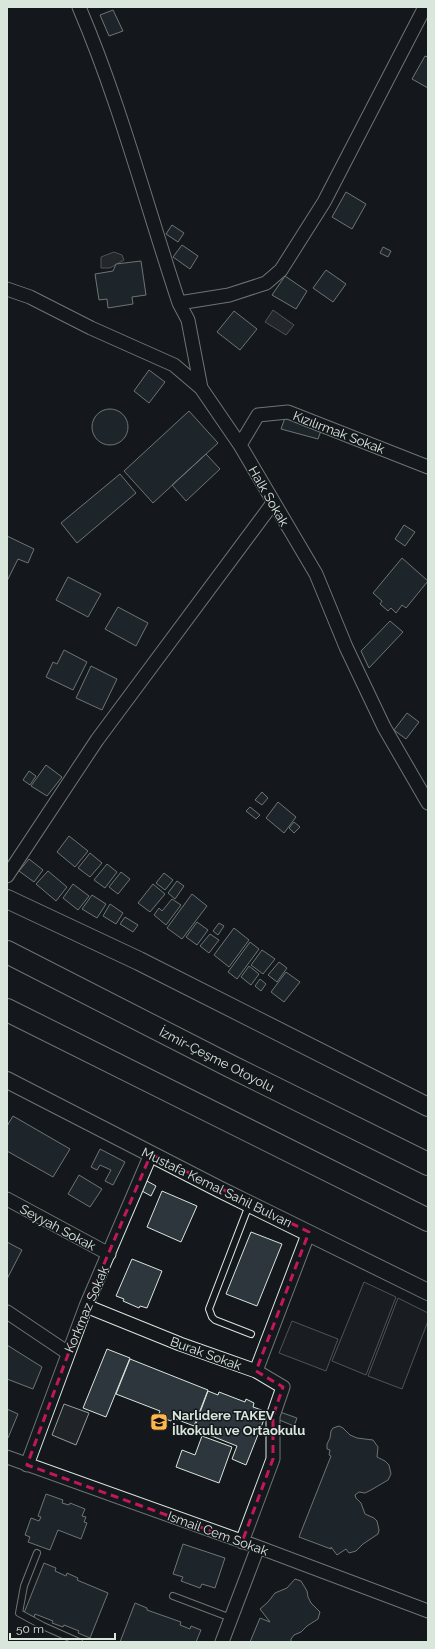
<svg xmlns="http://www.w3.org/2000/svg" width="435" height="1649" viewBox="0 0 435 1649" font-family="Raleway,sans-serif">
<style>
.green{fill:#202428;stroke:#939e99}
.water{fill:#363b3e;stroke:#939e99}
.building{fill:#2c363c;stroke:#d8e6dc}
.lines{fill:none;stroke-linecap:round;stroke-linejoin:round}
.service-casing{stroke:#d8e6dc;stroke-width:8}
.minor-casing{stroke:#d8e6dc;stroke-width:15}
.tertiary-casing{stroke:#d8e6dc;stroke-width:18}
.secondary-casing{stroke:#d8e6dc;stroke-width:20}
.motorway-casing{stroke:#d8e6dc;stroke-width:24}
.service{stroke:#14181c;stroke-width:6}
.minor{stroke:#14181c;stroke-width:13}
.tertiary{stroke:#14181c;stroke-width:16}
.secondary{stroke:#14181c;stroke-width:18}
.motorway{stroke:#14181c;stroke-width:22}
.marked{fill:none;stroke:#c2185b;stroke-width:3;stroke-dasharray:8 5;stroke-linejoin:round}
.labels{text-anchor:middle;stroke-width:3;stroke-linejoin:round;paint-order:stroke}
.street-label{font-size:13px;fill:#d8e6dc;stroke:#14181c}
.poi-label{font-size:13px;font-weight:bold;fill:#d8e6dc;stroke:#14181c;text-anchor:start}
</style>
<rect width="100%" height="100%" fill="#14181c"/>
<!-- green -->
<path class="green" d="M364 1282 396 1297 366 1375 332 1361Z
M398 1298 428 1313V1321L402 1389 368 1376Z
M292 1321 338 1339 326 1371 279 1353Z
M64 1404 89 1413 76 1445 52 1435Z"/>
<!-- water -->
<path class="water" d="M114 252 122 255 124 260 110 268H101V257Z
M273 310 294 325 286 335 265 322Z"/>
<!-- building -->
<path class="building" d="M113 10 123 31 109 36 100 15Z
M425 56 428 57V88L412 79Z
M346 192 366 204 352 229 332 217Z
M172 225 184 233 178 242 166 234Z
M182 245 198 256 190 269 173 257Z
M383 247 391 251 388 257 380 253Z
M141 261 146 295 132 297 133 304 108 308 107 299 99 300 95 274 113 271 116 264Z
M326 270 346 284 333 302 313 288Z
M285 276 307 291 296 309 272 295Z
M234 311 257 329 240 350 217 332Z
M149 370 165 382 149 403 134 391Z
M92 427a18 18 0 1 1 36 0a18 18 0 1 1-36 0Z
M189 411 218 443 153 503 124 471Z
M286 415 322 428 318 439 281 429Z
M206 454 220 469 186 501 172 485Z
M120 474 136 493 77 543 61 523Z
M404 525 415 532 405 546 395 539Z
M7 536 34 549 28 563 18 559 7 581Z
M402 558 428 581 406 608 402 605 396 613 391 608 388 611 380 604 382 601 373 593Z
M68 577 101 594 88 617 56 600Z
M118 607 148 623 136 646 105 629Z
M390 621 403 632 369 668 361 651Z
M64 650 87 662 73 690 46 677 53 662 57 664Z
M91 666 117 679 102 710 76 698Z
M407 713 419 722 406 739 394 730Z
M46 765 62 777 47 796 31 786Z
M29 771 36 776 30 785 23 780Z
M262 792 268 798 262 805 255 800Z
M278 802 296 817 284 833 266 818Z
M250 807 260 815 256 819 246 811Z
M294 822 300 827 294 833 289 828Z
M69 836 88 851 75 867 57 852Z
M90 853 102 863 90 877 78 868Z
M29 859 43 870 34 882 19 871Z
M107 864 117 872 105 888 94 880Z
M48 871 67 887 56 901 36 884Z
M121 872 130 879 118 894 109 887Z
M164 873 173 880 165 890 156 883Z
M177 881 184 886 175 899 168 893Z
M73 884 89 896 78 910 63 898Z
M153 884 165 894 150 912 138 903Z
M192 894 207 906 182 939 167 928Z
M92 895 106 904 97 918 82 909Z
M172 899 181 905 166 925 154 915 159 908 162 911Z
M110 904 123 913 116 924 103 916Z
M125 917 138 925 133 932 120 924Z
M197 922 208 930 197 945 186 937Z
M219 923 224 926 218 935 213 931Z
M234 928 249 940 229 967 214 955Z
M210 934 219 940 209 953 200 946Z
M250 942 259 949 237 979 228 972Z
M262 950 275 959 263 974 251 965Z
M279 962 287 968 277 982 268 975Z
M249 966 259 974 251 985 241 977Z
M286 972 300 982 284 1002 271 992Z
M260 979 266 984 261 991 255 986Z
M13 1116 70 1149 53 1177 7 1151V1126Z
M100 1149 125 1162 113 1185 105 1181 111 1170 100 1165 97 1170 91 1167Z
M79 1175 102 1189 90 1207 68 1194Z
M147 1181 156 1186 151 1196 142 1191Z
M162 1191 197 1206 181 1242 147 1227Z
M251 1232 282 1244 257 1306 226 1294Z
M7 1242 22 1250 7 1279Z
M132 1259 162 1271 147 1308 140 1306 139 1308 123 1301 124 1299 116 1296Z
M7 1345 42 1367 33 1389 7 1379Z
M107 1349 130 1358 106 1417 83 1408Z
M130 1359 208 1390 194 1426 173 1418 171 1421 158 1416 160 1411 116 1394Z
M208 1391 218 1395 219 1392 245 1402 246 1399 254 1403 253 1407 267 1412 246 1465 232 1459 237 1446 194 1429Z
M7 1409 18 1414 8 1438 7 1437Z
M280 1412 297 1418 294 1426 277 1419Z
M339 1426 343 1428 350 1435 357 1438 373 1440 378 1447 377 1457 385 1461 389 1465 391 1474 388 1480 371 1490 365 1493 359 1492 355 1495 356 1498 361 1503 365 1514 374 1518 377 1521 379 1530 378 1534 363 1544 356 1551 349 1553 346 1549 337 1555 331 1547V1549L299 1537 331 1456 329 1455 330 1450 327 1449V1444L330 1438 331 1431 333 1428Z
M202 1436 232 1447 219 1483 176 1467 182 1450 195 1455Z
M46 1494 63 1500 62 1503 69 1505 70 1503 85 1509 82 1516 86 1517 84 1522 87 1523 81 1539 58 1530 50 1550 28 1542 30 1537 25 1535 31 1518 39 1521 41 1517 38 1516Z
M183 1544 225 1558 215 1588 202 1584 200 1588 181 1581 183 1577 173 1574Z
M44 1563 56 1568 55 1571 66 1576 67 1573 78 1578 77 1580 108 1593 90 1638 78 1633 79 1631 64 1625 63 1627 52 1623 53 1621 35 1614 34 1617 24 1613Z
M295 1579 301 1581 307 1591 308 1597 311 1603 320 1612 318 1619 307 1626 301 1632 294 1635 291 1639V1642H250L260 1618 270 1622 260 1609 268 1602 275 1593 287 1588Z
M135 1603 147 1608V1610L181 1622 180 1625 190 1629 191 1626 201 1630 196 1642H120Z"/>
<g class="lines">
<defs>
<path id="service" d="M249 1205 209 1309 212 1317 215 1320 251 1334
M37 1553 24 1586 19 1613 43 1626 79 1642
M173 1596 231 1618"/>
<path id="minor" d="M79 7C120 103 146 204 179 303L188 320 201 388
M7 289 30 297 91 328 174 365 201 388 240 445 316 574 346 647 384 727 428 803
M179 303 229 295 266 283 281 270 324 202 425 7
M240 445 258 415 288 412 428 467
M7 876 97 740 273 503
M7 1199 109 1254
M86 1306 180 1344 256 1371 283 1387 273 1416V1459L242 1542
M7 1312 68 1353
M256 1371 309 1232
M7 1457 258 1547 428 1611
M27 1465 86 1306 151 1154
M222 1642 258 1547"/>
<path id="tertiary" d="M7 1080 219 1189 428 1292"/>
<path id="secondary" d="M7 899 139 961 428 1107"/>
<path id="motorway" d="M7 952 232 1067 428 1164
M7 1010 428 1220"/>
</defs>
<!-- service casing -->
<use href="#service" class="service-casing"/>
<!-- minor casing -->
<use href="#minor" class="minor-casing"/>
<!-- tertiary casing -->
<use href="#tertiary" class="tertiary-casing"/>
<!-- secondary casing -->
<use href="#secondary" class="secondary-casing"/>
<!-- motorway casing -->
<use href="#motorway" class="motorway-casing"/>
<!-- service -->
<use href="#service" class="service"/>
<!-- minor -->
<use href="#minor" class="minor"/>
<!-- tertiary -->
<use href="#tertiary" class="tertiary"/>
<!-- secondary -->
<use href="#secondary" class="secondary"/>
<!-- motorway -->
<use href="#motorway" class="motorway"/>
</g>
<!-- marked area -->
<path d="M0 0H435V1649H0ZM151 1154 309 1232 256 1371 283 1387 273 1416V1459L242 1542 27 1465 86 1306Z" fill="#14181c" fill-opacity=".55" fill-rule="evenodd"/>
<path class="marked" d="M151 1154 309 1232 256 1371 283 1387 273 1416V1459L242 1542 27 1465 86 1306Z"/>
<!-- icons -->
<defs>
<symbol id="school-square" viewBox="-11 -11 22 22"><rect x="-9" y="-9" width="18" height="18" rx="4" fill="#ffb74d" stroke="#14181c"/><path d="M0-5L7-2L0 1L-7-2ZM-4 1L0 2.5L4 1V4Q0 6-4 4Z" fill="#111"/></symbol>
</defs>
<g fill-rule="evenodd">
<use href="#school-square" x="149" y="1412" width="20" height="20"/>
</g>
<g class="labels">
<!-- street labels -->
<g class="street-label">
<text transform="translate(339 432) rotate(21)" y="5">Kızılırmak Sokak</text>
<text transform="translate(269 496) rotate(60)" y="5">Halk Sokak</text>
<text transform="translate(217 1059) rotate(27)" y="5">İzmir-Çeşme Otoyolu</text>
<text transform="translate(217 1187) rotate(26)" y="5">Mustafa Kemal Sahil Bulvarı</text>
<text transform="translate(58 1227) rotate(28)" y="5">Seyyah Sokak</text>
<text transform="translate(86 1309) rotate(-67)" y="5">Korkmaz Sokak</text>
<text transform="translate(206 1353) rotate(20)" y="5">Burak Sokak</text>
<text transform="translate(218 1533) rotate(20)" y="5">Ismail Cem Sokak</text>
</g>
<!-- poi labels -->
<g class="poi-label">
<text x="172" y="1420">Narlıdere TAKEV<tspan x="172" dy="15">İlkokulu ve Ortaokulu</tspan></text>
</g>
</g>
<!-- border -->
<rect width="435" height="1649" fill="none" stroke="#d8e6dc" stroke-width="16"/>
<!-- scale -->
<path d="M10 1633v6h105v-6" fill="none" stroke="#d8e6dc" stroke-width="2"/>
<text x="16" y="1633" font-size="12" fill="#d8e6dc" stroke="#14181c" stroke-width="3" paint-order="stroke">50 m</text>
</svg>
